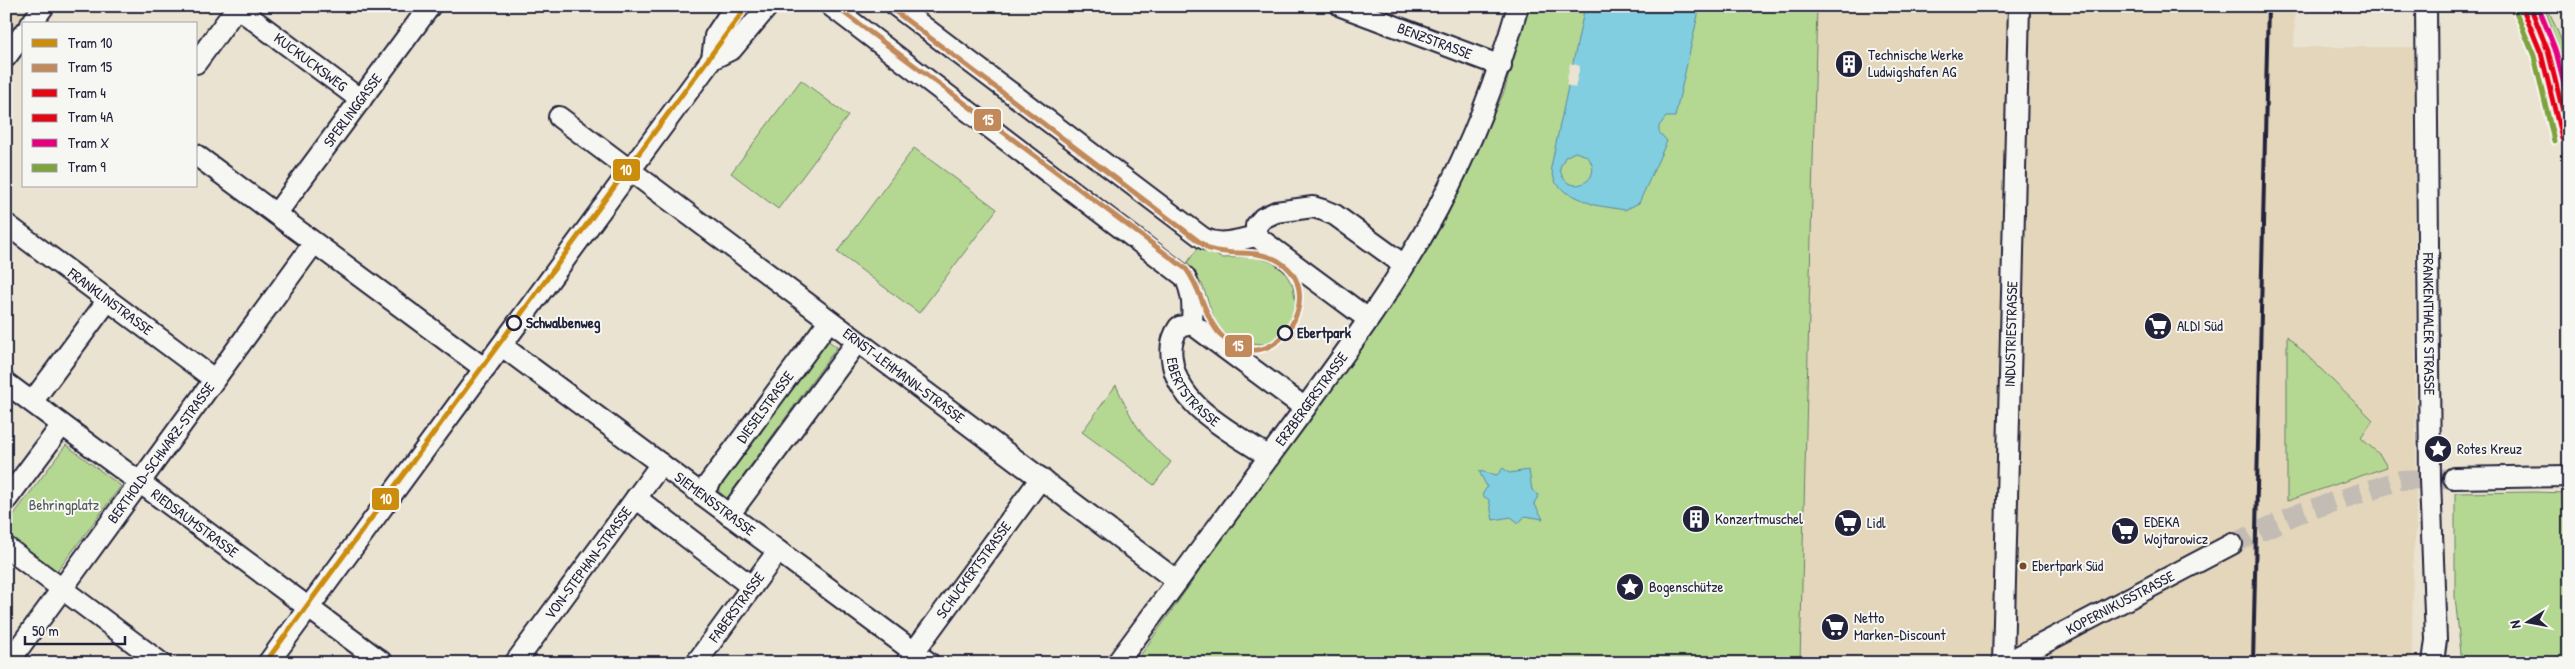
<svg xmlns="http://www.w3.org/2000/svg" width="2575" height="669" viewBox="0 0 2575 669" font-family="'Patrick Hand',sans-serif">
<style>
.built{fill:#e3d6bb}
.green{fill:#b4d892;stroke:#6b7d66}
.water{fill:#81cee0;stroke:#5b899e;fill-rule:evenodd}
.pier{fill:#ebe3d2}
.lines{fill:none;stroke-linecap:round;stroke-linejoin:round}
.minor-tunnel{stroke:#c3bcb4;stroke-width:20;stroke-dasharray:20 10;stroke-linecap:butt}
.minor-casing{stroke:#22223b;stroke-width:24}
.minor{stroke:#f6f6f2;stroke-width:20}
.tram{stroke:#22223b;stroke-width:1}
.rail{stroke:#22223b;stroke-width:4}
.tram-1-casing{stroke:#f6f6f2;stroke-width:9}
.tram-2-casing{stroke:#f6f6f2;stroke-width:9}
.tram-3-casing{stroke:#f6f6f2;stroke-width:9}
.tram-4-casing{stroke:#f6f6f2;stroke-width:9}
.tram-5-casing{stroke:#f6f6f2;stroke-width:9}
.tram-6-casing{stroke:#f6f6f2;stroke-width:9}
.tram-1{stroke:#cc8c0c;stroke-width:5}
.tram-2{stroke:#c2895a;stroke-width:5}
.tram-3{stroke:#e30613;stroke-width:5}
.tram-4{stroke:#e30613;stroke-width:5}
.tram-5{stroke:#e5007d;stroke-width:5}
.tram-6{stroke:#7ea23d;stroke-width:5}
.stop-dot{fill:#f6f6f2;stroke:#22223b;stroke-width:2.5}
.bus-dot{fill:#7a4b2a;stroke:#f6f6f2;stroke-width:2}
.labels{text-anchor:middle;stroke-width:4;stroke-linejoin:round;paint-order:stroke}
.bus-label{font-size:14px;fill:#22223b;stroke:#f6f6f2;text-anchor:start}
.street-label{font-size:15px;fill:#22223b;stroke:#f6f6f2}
.poi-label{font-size:15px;fill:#22223b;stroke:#f6f6f2;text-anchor:start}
.stop-label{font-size:15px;font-weight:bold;fill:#22223b;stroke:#f6f6f2;text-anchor:start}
.park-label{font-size:15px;fill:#4e5955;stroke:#f6f6f2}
.line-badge{stroke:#f6f6f2;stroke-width:2}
.badge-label{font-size:14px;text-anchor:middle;font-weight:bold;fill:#fff}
</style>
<rect width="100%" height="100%" fill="#ebe3d2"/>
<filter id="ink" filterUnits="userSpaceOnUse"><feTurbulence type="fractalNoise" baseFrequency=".02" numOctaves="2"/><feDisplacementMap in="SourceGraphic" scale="10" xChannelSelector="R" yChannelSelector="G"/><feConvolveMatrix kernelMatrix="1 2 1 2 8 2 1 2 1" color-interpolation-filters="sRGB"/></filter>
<g filter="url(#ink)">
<!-- built -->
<path class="built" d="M6 6H38L6 49Z
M1817 6H2295L2294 47H2414L2416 531 2413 555 2412 663H1800Z
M2559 6H2569V32L2561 10Z"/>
<!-- green -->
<path class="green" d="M1528 6H1817L1800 663H1135L1236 519 1379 325 1447 214 1504 92Z
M2544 6H2547C2556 29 2569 52 2569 78Z
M801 80 848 116 778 209 731 173Z
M914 148 997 209 919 313 837 252Z
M1200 245 1221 258 1256 257 1280 265 1293 286 1297 312 1283 335 1264 344 1236 342 1217 327 1202 284 1185 266Z
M2287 336 2373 420 2361 438 2380 455 2387 467 2287 501Z
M827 340 837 347 727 498 717 490Z
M1116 385C1132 421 1141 438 1171 462L1154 485 1082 432Z
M66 445 121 486 56 573 6 536V525Z
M2534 492 2569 493V663H2462L2455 597V493Z"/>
<!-- water -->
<path class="water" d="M1585 6H1700L1675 117H1666L1659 126V132L1667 141 1639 203 1625 210 1594 205 1565 192 1555 182 1551 167ZM1575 152 1587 156C1608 181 1564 200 1560 168L1565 157Z
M1503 468 1509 473 1529 470 1532 490 1539 495 1534 503 1543 519 1525 516 1519 523 1511 517 1493 520 1489 500 1482 495 1487 487 1479 471 1497 475Z"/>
<!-- pier -->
<path class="pier" d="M1570 63 1580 66 1575 88 1566 85Z"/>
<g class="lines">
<!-- minor-tunnel -->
<path class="minor-tunnel" d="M2232 544 2297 514 2400 480 2454 478"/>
<defs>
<g id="minor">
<path id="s1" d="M235 6 361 100"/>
<path id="s2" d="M831 6 1185 277C1193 294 1193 306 1192 324L1179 327C1172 337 1170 347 1172 359 1177 407 1233 432 1269 457"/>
<path d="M896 6 1203 238C1221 247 1237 240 1256 236V226L1263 218 1276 212 1313 207 1323 210 1335 215 1404 265"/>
<path id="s3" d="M1341 6 1501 66"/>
<path id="s4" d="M2426 6 2430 480 2436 640 2433 663"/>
<path d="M31 24 44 6"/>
<path d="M6 57 24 33"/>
<path d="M712 59 715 36 735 6"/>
<path d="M196 63 238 6"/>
<path id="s5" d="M559 117 1177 581"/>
<path d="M196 155 485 369"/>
<path id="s6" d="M276 214 430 6"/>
<path id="s7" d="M6 224 214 379"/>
<path d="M1256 236 1368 319"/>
<path d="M1192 324 1305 408"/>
<path id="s8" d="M502 346 929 663"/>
<path id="s9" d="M6 383 383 663"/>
<path d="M32 402 108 300"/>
<path d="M2454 478 2569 476"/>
<path id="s10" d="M701 494 829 321"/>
<path d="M636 498 752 587"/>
<path d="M6 500 62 425"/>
<path d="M729 515 857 342"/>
<path d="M6 547 161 663"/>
<path id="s11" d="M8 663 314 243"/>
<path d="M268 663 712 59 732 49 768 6"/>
<path id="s12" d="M515 663 661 464"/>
<path id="s13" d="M696 663 778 551"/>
<path id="s14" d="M906 663 1041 478"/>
<path id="s15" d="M1117 663C1178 580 1239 498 1300 415 1348 349 1399 281 1438 208 1472 144 1498 76 1518 6"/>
<path id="s16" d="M2003 663 2019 6"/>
<path id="s17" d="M2006 663 2232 544"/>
</g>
</defs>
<!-- minor casing -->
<use href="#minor" class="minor-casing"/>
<!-- minor -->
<use href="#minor" class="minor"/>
<!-- tram -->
<path class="tram" d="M745 18 757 6"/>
<!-- rail -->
<path class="rail" d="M2253 663 2268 6"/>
<defs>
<path id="tram-1" d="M265 663 747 6"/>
<path id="tram-2" d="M835 6 1186 269C1204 292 1205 327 1230 343 1278 375 1328 292 1280 262 1259 248 1232 257 1209 249L888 6"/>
<path id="tram-3" d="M2530 6 2548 51 2569 136"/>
<path id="tram-4" d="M2523 9 2541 53 2562 139"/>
<path id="tram-5" d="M2538 6 2555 49 2569 104"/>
<path id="tram-6" d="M2516 12 2534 56 2554 141"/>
</defs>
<!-- tram-1 casing -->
<use href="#tram-1" class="tram-1-casing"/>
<!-- tram-2 casing -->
<use href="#tram-2" class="tram-2-casing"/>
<!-- tram-3 casing -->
<use href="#tram-3" class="tram-3-casing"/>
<!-- tram-4 casing -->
<use href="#tram-4" class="tram-4-casing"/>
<!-- tram-5 casing -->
<use href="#tram-5" class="tram-5-casing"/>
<!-- tram-6 casing -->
<use href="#tram-6" class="tram-6-casing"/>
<!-- tram-1 -->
<use href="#tram-1" class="tram-1"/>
<!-- tram-2 -->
<use href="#tram-2" class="tram-2"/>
<!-- tram-3 -->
<use href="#tram-3" class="tram-3"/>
<!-- tram-4 -->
<use href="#tram-4" class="tram-4"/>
<!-- tram-5 -->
<use href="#tram-5" class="tram-5"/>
<!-- tram-6 -->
<use href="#tram-6" class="tram-6"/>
</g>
</g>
<!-- icons -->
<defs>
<symbol id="building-disc" viewBox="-11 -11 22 22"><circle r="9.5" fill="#22223b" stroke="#f6f6f2"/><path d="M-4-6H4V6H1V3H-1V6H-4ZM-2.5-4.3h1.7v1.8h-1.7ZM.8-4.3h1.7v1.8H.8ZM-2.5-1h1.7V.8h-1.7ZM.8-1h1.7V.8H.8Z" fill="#fff"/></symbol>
<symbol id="supermarket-disc" viewBox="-11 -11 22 22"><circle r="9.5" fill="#22223b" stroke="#f6f6f2"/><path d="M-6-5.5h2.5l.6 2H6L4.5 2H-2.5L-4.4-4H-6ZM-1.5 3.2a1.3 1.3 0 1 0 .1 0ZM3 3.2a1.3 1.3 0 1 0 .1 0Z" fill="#fff"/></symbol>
<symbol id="sight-disc" viewBox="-11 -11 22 22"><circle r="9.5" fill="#22223b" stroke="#f6f6f2"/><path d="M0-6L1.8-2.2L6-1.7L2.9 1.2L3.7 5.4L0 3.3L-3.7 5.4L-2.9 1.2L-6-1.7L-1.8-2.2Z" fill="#fff"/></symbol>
</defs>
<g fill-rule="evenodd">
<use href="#building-disc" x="1833" y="48" width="32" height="32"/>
<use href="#supermarket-disc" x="2142" y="310" width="32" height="32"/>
<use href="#sight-disc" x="2422" y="433" width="32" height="32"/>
<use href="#building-disc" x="1680" y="503" width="32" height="32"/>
<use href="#supermarket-disc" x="1832" y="507" width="32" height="32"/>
<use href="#supermarket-disc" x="2109" y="515" width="32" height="32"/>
<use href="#sight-disc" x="1614" y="571" width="32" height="32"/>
<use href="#supermarket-disc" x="1819" y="611" width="32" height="32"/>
</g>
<!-- markers -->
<g class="stop-dot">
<circle cx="514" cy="323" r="7"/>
<circle cx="1285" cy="333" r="7"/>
</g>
<circle class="bus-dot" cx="2023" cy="566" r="4.5"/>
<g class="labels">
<!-- bus labels -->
<g class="bus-label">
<text x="2032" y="571">Ebertpark Süd</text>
</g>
<!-- street labels -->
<g class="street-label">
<text dy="5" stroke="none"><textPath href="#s3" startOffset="100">BENZSTRASSE</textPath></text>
<text dy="5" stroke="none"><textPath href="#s1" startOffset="94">KUCKUCKSWEG</textPath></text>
<text dy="5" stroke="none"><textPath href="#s6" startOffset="129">SPERLINGGASSE</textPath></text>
<text dy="5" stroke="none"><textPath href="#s7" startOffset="130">FRANKLINSTRASSE</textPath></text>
<text dy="5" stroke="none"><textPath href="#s4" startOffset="318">FRANKENTHALER STRASSE</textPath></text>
<text dy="5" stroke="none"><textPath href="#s16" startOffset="329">INDUSTRIESTRASSE</textPath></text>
<text dy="5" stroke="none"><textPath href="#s5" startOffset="431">ERNST-LEHMANN-STRASSE</textPath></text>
<text dy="5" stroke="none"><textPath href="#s2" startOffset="581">EBERTSTRASSE</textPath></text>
<text dy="5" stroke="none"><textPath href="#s15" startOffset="328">ERZBERGERSTRASSE</textPath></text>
<text dy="5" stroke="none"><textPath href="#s10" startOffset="108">DIESELSTRASSE</textPath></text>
<text dy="5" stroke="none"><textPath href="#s11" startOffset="260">BERTHOLD-SCHWARZ-STRASSE</textPath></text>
<text dy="5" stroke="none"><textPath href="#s8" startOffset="265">SIEMENSSTRASSE</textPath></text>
<text dy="5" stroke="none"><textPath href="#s9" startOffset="235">RIEDSAUMSTRASSE</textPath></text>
<text dy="5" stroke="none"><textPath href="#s12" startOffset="124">VON-STEPHAN-STRASSE</textPath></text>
<text dy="5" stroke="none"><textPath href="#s14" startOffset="115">SCHUCKERTSTRASSE</textPath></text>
<text dy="5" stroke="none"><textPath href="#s17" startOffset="129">KOPERNIKUSSTRASSE</textPath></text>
<text dy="5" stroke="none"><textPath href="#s13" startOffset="69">FABERSTRASSE</textPath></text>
</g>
<!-- poi labels -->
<g class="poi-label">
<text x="1868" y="60">Technische Werke<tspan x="1868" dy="17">Ludwigshafen AG</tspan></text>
<text x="2177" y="331">ALDI Süd</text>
<text x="2457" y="454">Rotes Kreuz</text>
<text x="1715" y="524">Konzertmuschel</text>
<text x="2144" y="527">EDEKA<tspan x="2144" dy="17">Wojtarowicz</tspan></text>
<text x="1867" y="528">Lidl</text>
<text x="1649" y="592">Bogenschütze</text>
<text x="1854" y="623">Netto<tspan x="1854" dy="17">Marken-Discount</tspan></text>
</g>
<!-- stop labels -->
<g class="stop-label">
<text x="526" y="328">Schwalbenweg</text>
<text x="1297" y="338">Ebertpark</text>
</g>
<!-- park labels -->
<g class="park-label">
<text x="64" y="510">Behringplatz</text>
</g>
</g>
<g class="line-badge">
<rect x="973" y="108" width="29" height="24" rx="5" fill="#c2895a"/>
<rect x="612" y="158" width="29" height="24" rx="5" fill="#cc8c0c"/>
<rect x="1224" y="334" width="29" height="24" rx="5" fill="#c2895a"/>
<rect x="371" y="487" width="29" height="24" rx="5" fill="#cc8c0c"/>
</g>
<g class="badge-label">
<text x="988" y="125">15</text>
<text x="626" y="175">10</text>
<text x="1238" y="351">15</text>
<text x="386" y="504">10</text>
</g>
<!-- margin -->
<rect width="2575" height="669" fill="none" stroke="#f6f6f2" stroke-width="25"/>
<rect x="12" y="12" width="2550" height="644" fill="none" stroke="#22223b" stroke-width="2" filter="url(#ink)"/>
<!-- legend -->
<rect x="22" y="22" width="175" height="165" fill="#f6f6f2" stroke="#a1a1a9"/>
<rect x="32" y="39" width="25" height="8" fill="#cc8c0c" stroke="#a1a1a9"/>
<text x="68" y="48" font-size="15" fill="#22223b">Tram 10</text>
<rect x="32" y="64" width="25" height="8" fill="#c2895a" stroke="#a1a1a9"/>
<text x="68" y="72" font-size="15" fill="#22223b">Tram 15</text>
<rect x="32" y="89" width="25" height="8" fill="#e30613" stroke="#a1a1a9"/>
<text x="68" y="98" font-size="15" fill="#22223b">Tram 4</text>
<rect x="32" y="114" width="25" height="8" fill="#e30613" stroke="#a1a1a9"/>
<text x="68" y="122" font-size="15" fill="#22223b">Tram 4A</text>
<rect x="32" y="139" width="25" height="8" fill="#e5007d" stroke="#a1a1a9"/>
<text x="68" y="148" font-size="15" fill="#22223b">Tram X</text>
<rect x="32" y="164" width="25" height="8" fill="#7ea23d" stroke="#a1a1a9"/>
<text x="68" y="172" font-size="15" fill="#22223b">Tram 9</text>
<!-- north arrow -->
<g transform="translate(2528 622) rotate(259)" stroke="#f6f6f2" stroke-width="4" paint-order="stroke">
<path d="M0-4L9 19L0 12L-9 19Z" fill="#22223b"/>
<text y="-8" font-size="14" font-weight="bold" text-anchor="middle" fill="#22223b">N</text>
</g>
<!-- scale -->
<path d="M25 636v8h100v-8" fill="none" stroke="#22223b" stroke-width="2.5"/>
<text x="32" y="636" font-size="15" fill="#22223b" stroke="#f6f6f2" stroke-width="4" paint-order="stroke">50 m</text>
</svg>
